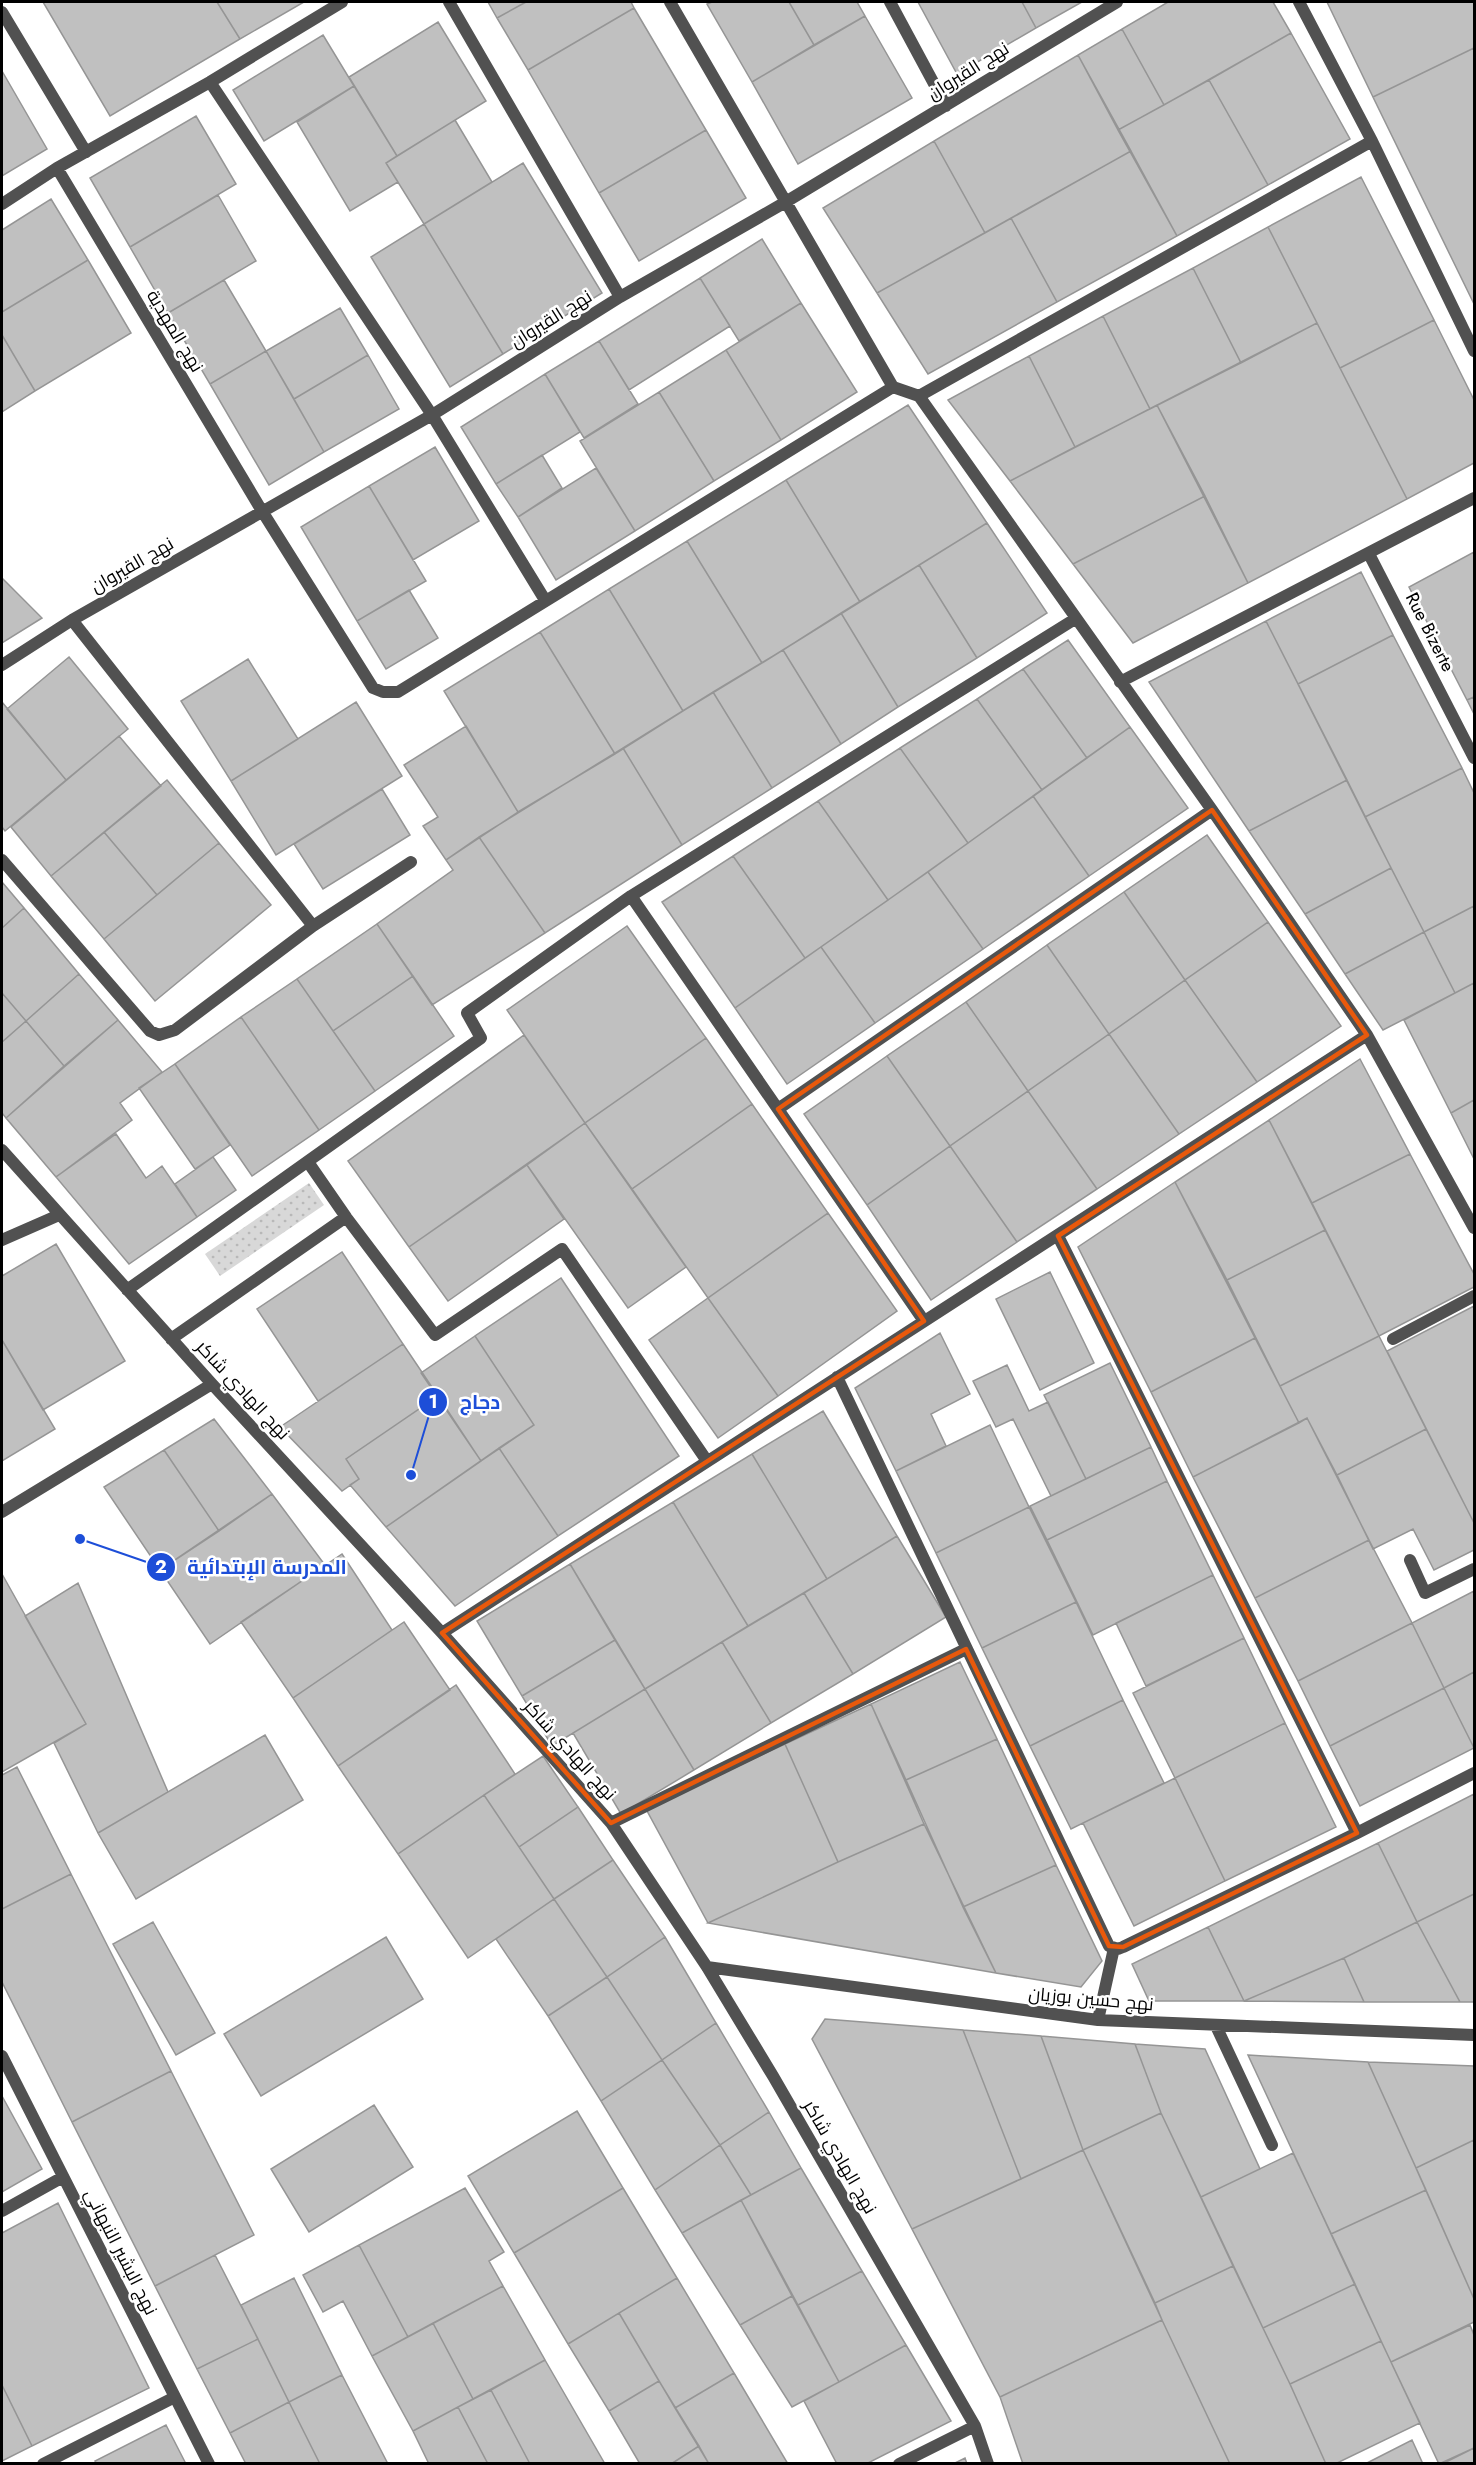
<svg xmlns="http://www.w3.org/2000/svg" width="1476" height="2465" viewBox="0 0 1476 2465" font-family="Jost,Cairo,sans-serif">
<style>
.garden{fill:url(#garden-dots)}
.building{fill:#c0c0c0;stroke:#959595;stroke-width:1.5}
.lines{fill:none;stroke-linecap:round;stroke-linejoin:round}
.minor{stroke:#515151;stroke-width:12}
.marked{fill:none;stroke:#e8590c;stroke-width:4.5;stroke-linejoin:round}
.labels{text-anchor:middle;stroke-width:5;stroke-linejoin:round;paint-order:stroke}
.street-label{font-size:18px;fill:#000;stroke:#fff}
.leader{fill:none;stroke:#1d4ed8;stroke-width:2}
.callout-dot{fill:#1d4ed8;stroke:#fff;stroke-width:2}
.mark-label{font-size:18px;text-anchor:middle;font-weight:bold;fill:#fff}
.callout-label{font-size:20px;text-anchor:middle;font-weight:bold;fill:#1d4ed8;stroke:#fff;stroke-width:5;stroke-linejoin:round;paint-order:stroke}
</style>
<defs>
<pattern id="garden-dots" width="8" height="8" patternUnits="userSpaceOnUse" patternTransform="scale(1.5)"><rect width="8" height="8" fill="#d8d8d8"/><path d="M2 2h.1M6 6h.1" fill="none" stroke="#b8b8b8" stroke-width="1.8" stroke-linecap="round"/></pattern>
</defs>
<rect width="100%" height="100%" fill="#fff"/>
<!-- garden -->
<path class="garden" d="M309 1183 324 1205 220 1276 205 1254Z"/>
<!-- building -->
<path class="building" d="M43 2H217L240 39 110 116Z
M217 2H304L240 39Z
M488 2H526L497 18Z
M526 2H631L634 8 528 70 497 18Z
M712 2H789L814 45 752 82 707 4Z
M789 2H857L865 16 814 45Z
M918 2H1022L1036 28 957 74Z
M1022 2H1082L1036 28Z
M1168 2H1273L1291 33 1164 105 1122 29Z
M1327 2H1474V48L1373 97Z
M634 8 706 130 599 193 528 70Z
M865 16 912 98 798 164 752 82Z
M438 22 486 101 397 156 349 77Z
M1122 29 1164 105 1118 130 1078 55Z
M1291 33 1350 139 1268 185 1209 80Z
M323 35 354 86 264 141 233 90Z
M1474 48V304L1373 97Z
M1078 55 1131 151 985 233 934 141Z
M2 71 47 149 2 176Z
M1209 80 1268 185 1177 236 1118 130Z
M354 86 397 156 386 163 398 182 350 211 297 122Z
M196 116 236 184 130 247 90 178Z
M455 120 492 182 424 224 386 163Z
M706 130 746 198 639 261 599 193Z
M934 141 985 233 877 293 823 208Z
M1131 151 1177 236 1057 302 1011 218Z
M523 163 602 293 503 354 424 224Z
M1361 177 1434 320 1340 368 1268 227Z
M218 195 256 261 168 313 130 247Z
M51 199 88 260 2 312V230Z
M1011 218 1057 302 928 374 877 293Z
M424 224 503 354 450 387 371 257Z
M1268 227 1317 323 1241 363 1193 268Z
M762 239 801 303 739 341 700 278Z
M88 260 131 333 35 391 2 335V312Z
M1193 268 1241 363 1150 409 1103 316Z
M700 278 730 326 629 390 599 341Z
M224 280 266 351 210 384 168 313Z
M801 303 857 392 781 440 726 350Z
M340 308 368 355 294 399 266 351Z
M1103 316 1150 409 1075 447 1029 356Z
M1434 320 1474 400V463L1407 499 1340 368Z
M1317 323 1407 499 1248 583 1157 405Z
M2 335 35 391 2 412Z
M599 341 638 404 584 438 545 374Z
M726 350 781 440 714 481 659 392Z
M266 351 324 452 269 485 210 384Z
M368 355 399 409 324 452 294 399Z
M1029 356 1075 447 1010 481 948 400Z
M545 374 580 432 496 484 461 427Z
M659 392 714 481 635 531 580 441Z
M908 405 987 523 860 602 786 480Z
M1157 405 1205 496 1073 564 1010 481Z
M435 447 479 521 413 560 369 486Z
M542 455 562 488 518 517 496 484Z
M596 468 635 531 556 580 518 517Z
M786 480 860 602 762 663 687 541Z
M369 486 426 581 357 621 301 527Z
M1205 496 1248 583 1133 643 1073 564Z
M987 523 1047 613 977 658 919 565Z
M687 541 762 663 683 711 609 589Z
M1474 552V697L1467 700 1409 587Z
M919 565 977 658 898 707 841 613Z
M1361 572 1393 635 1298 684 1266 621Z
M2 578 42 618 2 643Z
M609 589 683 711 615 754 540 632Z
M409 590 438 638 386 669 357 621Z
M841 613 898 707 841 744 783 650Z
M1266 621 1347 780 1249 831 1149 682Z
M540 632 615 754 518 812 444 691Z
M1393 635 1462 768 1365 817 1298 684Z
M1068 640 1130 727 1087 758 1023 669Z
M783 650 841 744 772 788 713 692Z
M69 657 128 729 66 780 7 709Z
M248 659 298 739 231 781 181 701Z
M1023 669 1087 758 1042 790 977 699Z
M713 692 772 788 682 845 623 748Z
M1474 697V714L1467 700Z
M977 699 1042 790 968 843 900 748Z
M2 702 66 780 5 831 2 827Z
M356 702 402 776 276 855 231 781Z
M466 726 518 812 446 860 423 826 438 817 404 765Z
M1130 727 1188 808 1089 876 1033 796Z
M119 736 161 786 51 876 11 827Z
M623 748 682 845 545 933 479 837Z
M900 748 968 843 888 900 818 801Z
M1462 768 1474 793V906L1424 932 1365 817Z
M167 780 219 843 157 895 104 832Z
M1347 780 1391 868 1305 914 1249 831Z
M382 789 410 835 323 889 294 844Z
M1033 796 1089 876 983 949 928 872Z
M818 801 888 900 805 958 733 856Z
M104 832 157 895 104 939 51 876Z
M1207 835 1268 922 1185 980 1124 892Z
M479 837 545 933 432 1005 377 924 453 870 446 860Z
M219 843 271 905 155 1001 104 939Z
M733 856 805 958 735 1008 662 902Z
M1391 868 1424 932 1345 974 1305 914Z
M928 872 983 949 875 1023 821 947Z
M2 882 24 908 2 928Z
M1124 892 1185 980 1109 1034 1047 945Z
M1474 906V983L1455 993 1424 932Z
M24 908 79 974 26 1021 2 993V928Z
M1268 922 1341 1026 1257 1082 1185 980Z
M377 924 413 976 333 1031 297 979Z
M627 926 706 1038 585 1123 507 1010Z
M1424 932 1455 993 1383 1030 1345 974Z
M1047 945 1109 1034 1028 1091 966 1002Z
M821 947 875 1023 787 1084 735 1008Z
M79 974 118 1020 64 1066 26 1021Z
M413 976 454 1036 375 1091 333 1031Z
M297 979 375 1091 319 1130 241 1017Z
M1185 980 1257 1082 1179 1134 1109 1034Z
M1474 983V1100L1451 1113 1404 1020Z
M2 993 26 1021 2 1042Z
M966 1002 1028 1091 950 1146 887 1056Z
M241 1017 319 1130 252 1176 175 1064Z
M118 1020 162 1072 120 1103 132 1120 56 1177 6 1118Z
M26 1021 64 1066 6 1118 2 1113V1042Z
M1109 1034 1179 1134 1097 1189 1028 1091Z
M524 1035 585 1123 409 1247 348 1161Z
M706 1038 752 1104 632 1189 585 1123Z
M887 1056 950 1146 867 1205 804 1114Z
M1360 1059 1410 1154 1312 1203 1269 1120Z
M175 1064 230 1145 195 1169 139 1088Z
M1028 1091 1097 1189 1017 1242 950 1146Z
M1474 1100V1159L1451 1113Z
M752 1104 828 1213 708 1298 632 1189Z
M1269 1120 1325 1230 1227 1280 1175 1182Z
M585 1123 686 1267 628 1308 527 1165Z
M116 1134 146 1178 162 1166 197 1217 129 1264 56 1177Z
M950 1146 1017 1242 931 1300 867 1205Z
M1410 1154 1474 1274V1287L1379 1336 1312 1203Z
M213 1157 236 1190 197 1217 175 1184Z
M527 1165 564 1219 448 1301 409 1247Z
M1175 1182 1255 1338 1151 1392 1078 1247Z
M828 1213 897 1311 778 1396 708 1298Z
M1325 1230 1379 1336 1280 1386 1227 1280Z
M56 1244 125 1361 43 1410 2 1340V1276Z
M342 1252 403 1344 318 1401 257 1309Z
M1050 1272 1094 1363 1040 1390 996 1299Z
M561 1278 679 1456 558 1536 499 1448 534 1425 475 1336Z
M708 1298 778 1396 718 1438 649 1340Z
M1474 1306V1523L1387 1351Z
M940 1333 970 1394 931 1414 946 1446 896 1471 855 1388Z
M475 1336 534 1425 481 1461 421 1373Z
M1379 1336 1426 1429 1337 1475 1307 1418 1299 1423 1280 1386Z
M1255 1338 1299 1423 1193 1477 1151 1392Z
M2 1340 55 1429 2 1461Z
M403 1344 438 1396 346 1459 359 1479 342 1491 280 1427Z
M1110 1363 1151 1447 1086 1479 1044 1395Z
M1007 1365 1029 1411 1048 1402 1086 1479 1051 1496 1013 1419 996 1427 973 1381Z
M438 1396 481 1461 386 1527 350 1485 359 1479 346 1459Z
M823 1411 897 1536 827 1579 752 1454Z
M1307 1418 1369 1540 1255 1598 1193 1477Z
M214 1419 272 1494 219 1531 164 1450Z
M990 1425 1029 1507 936 1553 896 1471Z
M1426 1429 1474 1523V1550L1434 1570 1413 1529 1373 1549 1337 1475Z
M1151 1447 1167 1481 1047 1540 1030 1506Z
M499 1448 558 1536 455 1606 386 1527Z
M164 1450 219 1531 160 1570 104 1487Z
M752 1454 827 1579 748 1626 673 1502Z
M1167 1481 1213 1575 1093 1635 1047 1540Z
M272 1494 325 1565 210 1644 160 1570Z
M673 1502 748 1626 645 1689 570 1564Z
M1029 1507 1076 1602 982 1648 936 1553Z
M897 1536 946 1617 853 1674 804 1593Z
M1369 1540 1412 1623 1298 1681 1255 1598Z
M342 1554 392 1630 293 1698 241 1622Z
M570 1564 615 1640 522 1696 477 1621Z
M2 1574 86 1724 2 1772Z
M1213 1575 1244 1638 1146 1686 1116 1623Z
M78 1583 168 1792 98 1833 54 1743 86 1724 25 1616Z
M1474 1591V1672L1444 1688 1412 1623Z
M804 1593 853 1674 771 1723 722 1642Z
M1076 1602 1123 1700 1030 1746 982 1648Z
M404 1622 450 1690 338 1766 293 1698Z
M1412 1623 1444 1688 1330 1746 1298 1681Z
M1244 1638 1285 1723 1175 1778 1133 1693Z
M615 1640 645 1689 552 1746 522 1696Z
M722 1642 771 1723 694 1770 645 1689Z
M960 1662 997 1739 906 1780 871 1704Z
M1474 1672V1748L1444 1688Z
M456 1685 515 1774 398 1854 338 1766Z
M1444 1688 1474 1748 1360 1806 1330 1746Z
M645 1689 694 1770 621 1814 573 1733Z
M1123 1700 1164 1783 1071 1829 1030 1746Z
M871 1704 924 1824 838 1862 785 1744Z
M1285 1723 1336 1827 1225 1881 1175 1778Z
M265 1735 303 1800 136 1899 98 1833Z
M997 1739 1056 1865 963 1907 906 1780Z
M785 1744 838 1862 708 1923 646 1809Z
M543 1756 578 1807 519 1847 484 1795Z
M17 1767 71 1874 2 1909V1775Z
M1175 1778 1225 1881 1134 1926 1083 1823Z
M1474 1794V1894L1417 1922 1378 1843Z
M484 1795 554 1899 468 1958 398 1854Z
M578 1807 613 1860 554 1899 519 1847Z
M924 1824 996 1973 708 1923 838 1862Z
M1378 1843 1417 1922 1344 1958 1244 2001 1208 1927Z
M613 1860 665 1937 607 1977 554 1899Z
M1056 1865 1102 1961 1081 1987 996 1973 963 1907Z
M71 1874 171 2071 72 2122 2 1982V1909Z
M1474 1894V2002H1460L1417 1922Z
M554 1899 607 1977 548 2016 496 1939Z
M153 1922 215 2033 176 2055 113 1944Z
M1417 1922 1460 2002H1364L1344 1958Z
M1208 1927 1244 2001H1149L1132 1964Z
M386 1937 423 1999 261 2096 224 2034Z
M665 1937 716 2023 662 2060 607 1977Z
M1344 1958 1364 2002 1244 2001Z
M607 1977 662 2060 601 2101 548 2016Z
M825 2019 963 2030 1021 2179 912 2229 812 2039Z
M716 2023 769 2112 720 2145 662 2060Z
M963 2030 1041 2036 1083 2150 1021 2179Z
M1041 2036 1135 2044 1161 2113 1083 2150Z
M1135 2044 1205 2049 1260 2169 1201 2197 1161 2113Z
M1248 2055 1368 2062 1426 2190 1331 2234Z
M662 2060 720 2145 655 2190 601 2101Z
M1368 2062 1474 2066V2140L1416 2168Z
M171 2071 254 2235 155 2286 72 2122Z
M2 2096 42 2169 2 2192Z
M374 2105 413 2167 309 2232 271 2169Z
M577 2111 623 2188 514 2253 468 2176Z
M769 2112 801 2168 751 2195 720 2145Z
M1161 2113 1233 2266 1155 2303 1083 2150Z
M1474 2140V2299L1416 2168Z
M720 2145 751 2195 682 2233 655 2190Z
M1083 2150 1162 2320 1000 2397 912 2229Z
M1293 2153 1355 2284 1263 2328 1201 2197Z
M801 2168 862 2271 798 2305 741 2200Z
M465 2188 504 2252 489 2261 503 2286 408 2337 359 2245Z
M623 2188 677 2278 568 2344 514 2253Z
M1426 2190 1474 2299V2322L1391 2362 1331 2234Z
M741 2200 792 2296 740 2325 682 2233Z
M58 2203 149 2388 32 2446 2 2385V2233Z
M359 2245 408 2337 372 2356 343 2301 323 2312 303 2275Z
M215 2255 258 2339 197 2369 155 2286Z
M1233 2266 1290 2384 1326 2464H1230L1162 2320 1155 2303Z
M862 2271 906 2345 839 2382 798 2305Z
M294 2278 342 2375 289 2402 241 2305Z
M677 2278 734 2373 675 2408 619 2313Z
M1355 2284 1381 2341 1290 2384 1263 2328Z
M503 2286 545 2360 473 2399 433 2323Z
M792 2296 839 2382 792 2407 740 2325Z
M619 2313 659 2381 609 2411 568 2344Z
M1162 2320 1230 2464H1023L1000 2397Z
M433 2323 473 2399 413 2431 372 2356Z
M1470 2325 1474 2335V2448L1439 2464 1391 2362Z
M258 2339 289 2402 230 2433 197 2369Z
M1381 2341 1420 2423 1335 2464H1326L1290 2384Z
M906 2345 951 2421 866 2464H837L804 2401Z
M545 2360 605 2464H530L491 2390Z
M734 2373 788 2464H709L675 2408Z
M342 2375 388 2464H320L289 2402Z
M659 2381 699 2446 671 2464H640L609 2411Z
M2 2385 32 2446 2 2461Z
M491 2390 530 2464H488L458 2407Z
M289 2402 320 2464H246L230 2433Z
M458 2407 488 2464H429L413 2431Z
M166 2425 186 2464H97L95 2461Z
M1412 2440 1423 2464H1365Z
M699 2446 709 2464H671Z
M1474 2448V2464H1442Z
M965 2458 967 2464H953Z"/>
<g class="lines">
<!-- minor -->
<path class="minor" d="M449 2 620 297
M670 2 893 387 919 396 1212 810 1367 1035 1474 1228
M890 2 946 106
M1299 2 1372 141 1474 351
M2 12 86 152
M210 82 432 415 545 600
M57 168 262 511 373 688 383 692H398L893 387
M2 204 57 168 210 82 342 2
M919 396 1372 141
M1369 554 1474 758
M72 620 313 926
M2 665 72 620 432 415 620 297 784 203 1117 2
M1120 682 1474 498
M2 860 150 1031 159 1035 175 1030 313 926 411 862
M631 896 924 1321
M778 1109 1212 810
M2 1150 212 1384 442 1633 611 1823 707 1967 773 2076 975 2426 988 2464
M346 1217 435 1335 562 1249 707 1461
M1058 1236 1357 1833
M2 1240 59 1215
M127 1290 481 1038 467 1013 631 896 1075 619
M171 1339 346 1217 308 1162
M1393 1339 1474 1296
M837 1377 1109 1946 1118 1949 1123 1947 1357 1833 1474 1773
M2 1512 212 1384
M1410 1560 1425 1593 1474 1569
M442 1633 1367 1035
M611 1823 966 1649
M707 1967 1098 2020 1474 2035
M1098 2020 1114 1948
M1216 2026 1272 2145
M2 2056 209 2464
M2 2211 63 2177
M43 2464 175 2397
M899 2464 975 2426"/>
</g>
<!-- marked area -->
<path class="marked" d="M1212 810 1367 1035 1058 1236 1357 1833 1123 1947 1109 1946 966 1649 611 1823 442 1633 924 1321 778 1109Z"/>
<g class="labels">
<!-- street labels -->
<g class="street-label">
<text transform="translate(968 71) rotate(-32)" y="6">نهج القيروان</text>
<text transform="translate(551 319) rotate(-32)" y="6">نهج القيروان</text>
<text transform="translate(175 331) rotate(59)" y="6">نهج المهدية</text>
<text transform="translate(132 565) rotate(-30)" y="6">نهج القيروان</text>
<text transform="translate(1430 632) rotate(63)" y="6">Rue Bizerte</text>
<text transform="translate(243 1390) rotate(47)" y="6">نهج الهادي شاكر</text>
<text transform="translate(570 1750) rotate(48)" y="6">نهج الهادي شاكر</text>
<text transform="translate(1091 1999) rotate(5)" y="6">نهج حسين بوزيان</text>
<text transform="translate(840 2157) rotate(60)" y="6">نهج الهادي شاكر</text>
<text transform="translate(121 2252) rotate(63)" y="6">نهج البشير النبهاني</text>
</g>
</g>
<!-- callouts -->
<path class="leader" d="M411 1475L433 1402M80 1539L161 1567"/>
<g class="callout-dot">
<circle cx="411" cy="1475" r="6"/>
<circle cx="80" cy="1539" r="6"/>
<circle cx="433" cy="1402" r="15"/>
<circle cx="161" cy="1567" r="15"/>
</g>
<g class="mark-label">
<text x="433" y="1408">1</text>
<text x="161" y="1573">2</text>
</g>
<g class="callout-label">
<text x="480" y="1409">دجاج</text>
<text x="267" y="1574">المدرسة الإبتدائية</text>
</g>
<!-- border -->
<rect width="1476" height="2465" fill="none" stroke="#000000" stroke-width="6"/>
</svg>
